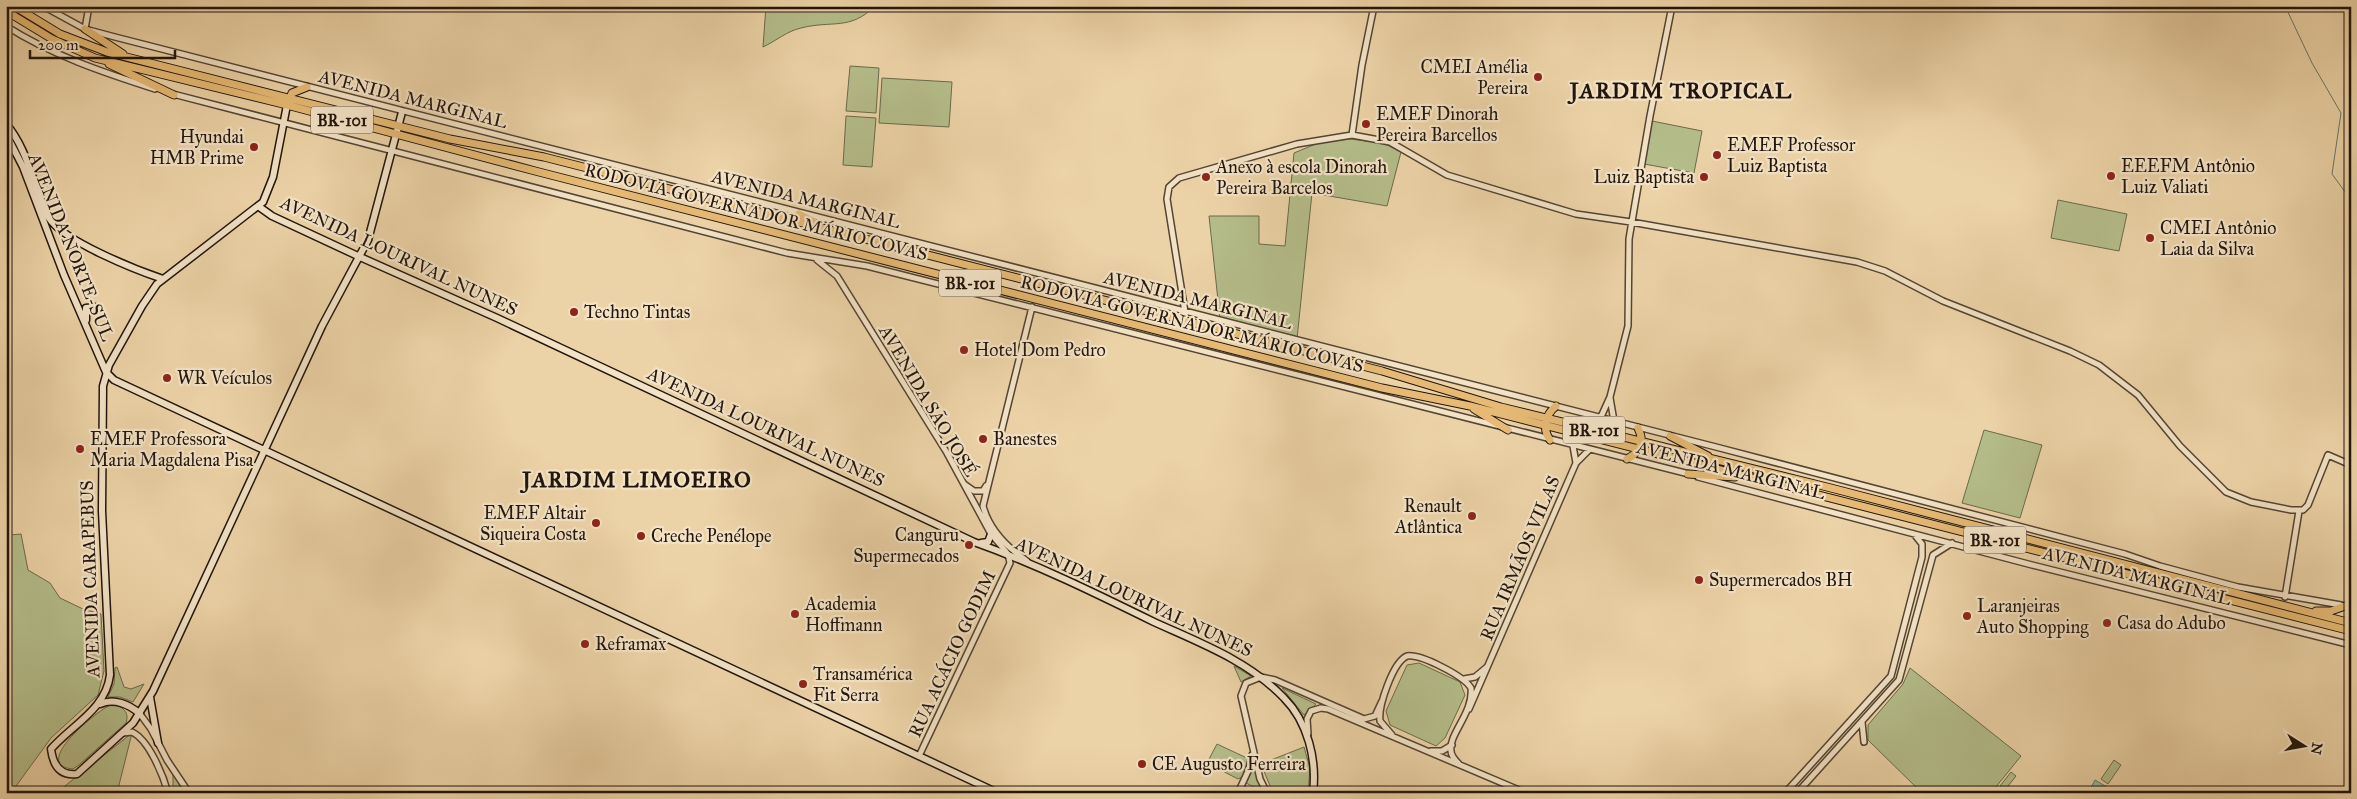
<svg xmlns="http://www.w3.org/2000/svg" width="2357" height="799" viewBox="0 0 2357 799" font-family="'IM FELL Great Primer',serif">
<style>
.green{fill:#b4bd8a;stroke:#6b694b}
.water{fill:#99b8a5;stroke:#697768}
.lines{fill:none;stroke-linecap:round;stroke-linejoin:round}
.stream{stroke:#697768;stroke-width:1}
.tertiary-casing{stroke:#544433;stroke-width:8}
.secondary-casing{stroke:#22150c;stroke-width:9}
.primary-casing{stroke:#22150c;stroke-width:9}
.tertiary{stroke:#f3e2c6;stroke-width:5}
.secondary{stroke:#f3e2c6;stroke-width:6}
.primary{stroke:#e6ba74;stroke-width:7}
.poi-dot{fill:#8f2418;stroke:#f3e2c6;stroke-width:2}
.labels{text-anchor:middle;stroke-width:4.5;stroke-linejoin:round;paint-order:stroke}
.shield{fill:#f3e2c6;stroke:#615244;stroke-width:1}
.shield-label{font-size:16px;font-weight:bold;fill:#22150c}
.poi-label{font-size:18px;fill:#22150c;stroke:#f3e2c6;text-anchor:start}
.street-label{font-size:18px;fill:#22150c;stroke:#f3e2c6}
.district-label{font-size:22px;font-weight:bold;letter-spacing:1px;fill:#22150c;stroke:#f3e2c6}
</style>
<rect width="100%" height="100%" fill="#ecd3a7"/>
<filter id="stains"><feTurbulence type="fractalNoise" baseFrequency=".004" numOctaves="4"/><feColorMatrix values="0 0 0 0 .2 0 0 0 0 .09 0 0 0 0 .02 0 0 0 .5 -.17"/></filter>
<radialGradient id="worn" r=".72"><stop offset=".6" stop-color="#630" stop-opacity="0"/><stop offset="1" stop-color="#630" stop-opacity=".3"/></radialGradient>
<!-- green -->
<path class="green" d="M766 6H875C850 31 832 20 801 28 787 31 776 41 763 47Z
M850 66 879 68 876 113 846 111Z
M882 78 952 82 949 127 879 123Z
M846 116 876 118 872 167 843 165Z
M1652 121 1702 131 1694 173 1644 164Z
M1350 139 1383 143 1401 152 1387 206 1312 193 1297 339 1220 319 1209 216H1259V244L1285 246 1294 153 1318 143Z
M2058 200 2127 214 2119 251 2051 238Z
M1984 430 2042 445 2020 518 1962 503Z
M7 487 10 535 21 534 28 570 50 583 60 598 83 609 101 614 104 671 98 695 51 738 11 793H6Z
M1419 663 1460 682 1465 695 1445 738 1436 746 1390 725 1386 711 1407 665Z
M1234 666 1251 676 1241 682Z
M117 667 124 687 131 689 144 684 133 702 120 697H108L114 684 115 668Z
M1910 668 2021 756 1991 793H1922L1868 740V725L1903 684Z
M1282 688 1316 704 1304 715Z
M112 704C122 706 130 712 126 723L79 765 73 769C29 765 99 709 112 704Z
M132 733 117 793H56Z
M1217 744 1249 759 1242 777 1238 779 1207 763Z
M1304 747 1310 768 1308 793H1273L1261 764Z
M2114 760 2121 765 2108 784 2101 779Z
M1254 767 1262 791 1246 783Z
M2011 772 2016 776 2005 790 2000 786Z
M173 773 186 793H173Z"/>
<!-- water -->
<path class="water" d="M2095 780 2107 787 2104 793H2088Z"/>
<g class="lines">
<!-- stream -->
<path class="stream" d="M163 6C179 16 216 10 235 6
M2285 6 2312 63 2341 113 2332 174 2351 200"/>
<defs>
<path id="tertiary" d="M43 6 85 29 115 37 1716 447 2125 554 2160 566 2238 587 2341 605
M6 26C51 55 105 73 155 89
M85 29 89 6
M173 94 787 253 867 266 1689 474
M1352 135 1362 65 1374 6
M817 260 837 276 947 453 991 534 1008 554 1010 563 919 756
M1185 312 1167 199 1169 187 1179 178 1297 144 1352 135 1390 142 1447 175 1576 214 1631 222 1857 262 1885 271 1943 301 2070 351 2099 365 2138 395 2180 446 2226 492 2251 502 2291 510H2303L2308 505 2328 455 2351 465
M1610 398 1614 421
M1600 419 1610 397 1628 326 1629 239 1650 116 1672 6
M1573 446 1576 463
M1698 477 2032 565 2351 645
M964 484 974 491H983L986 486
M1027 561C1008 548 989 529 983 506L1032 307
M2285 597 2299 511
M1464 679 1475 677 1487 667
M1469 709 1576 463 1589 450
M140 714 151 729 167 760 189 793
M1862 722 1864 742
M123 733 132 732C149 740 163 775 168 793
M1308 734 1307 719 1311 711 1321 708 1328 709 1526 793
M1392 735 1380 721C1378 706 1393 662 1407 656 1421 654 1464 676 1471 688 1474 712 1448 735 1451 751 1451 756 1456 761 1459 764
M1431 751H1442L1452 745
M1238 793 1249 769 1252 755
M1267 793 1260 779 1241 696 1246 683 1261 677 1275 680 1364 719 1375 716 1382 701
M1785 793 1891 676 1922 557V544L1914 534
M1797 793 1899 680 1933 555 1952 543"/>
<path id="secondary" d="M287 105 273 177 263 202 157 284 142 306 109 365 103 386 102 511 110 675C106 709 72 725 51 749 53 765 60 776 77 774L133 723 153 691 322 326 368 240 402 112
M6 124C23 143 31 173 40 197 43 203 45 212 49 218 63 241 136 270 163 279
M6 134 23 167 64 275 106 372 114 380 998 793
M258 206 272 216 360 257 497 318 974 542C1036 564 1095 593 1154 622 1200 643 1249 661 1284 698 1308 722 1317 760 1313 793
M86 320V308L95 307
M981 543 988 542 991 534
M150 697 158 743
M100 704C114 698 129 704 140 714"/>
<path id="primary" d="M14 6 60 34 107 52 450 139 544 157 1382 371 1501 407 1827 487 2351 623
M6 11 52 39 95 58 283 104 539 172 1382 388 1470 406 2351 631
M85 29 123 54
M109 64 174 95
M288 102 292 93 307 87
M799 214 818 224
M1474 409 1508 430
M1670 436 1708 456
M1550 440C1542 429 1545 415 1556 406
M1627 459C1640 452 1645 442 1638 428
M1688 474 1735 477
M2316 611H2331L2348 605"/>
</defs>
<!-- tertiary casing -->
<use href="#tertiary" class="tertiary-casing"/>
<!-- secondary casing -->
<use href="#secondary" class="secondary-casing"/>
<!-- primary casing -->
<use href="#primary" class="primary-casing"/>
<!-- tertiary -->
<use href="#tertiary" class="tertiary"/>
<!-- secondary -->
<use href="#secondary" class="secondary"/>
<!-- primary -->
<use href="#primary" class="primary"/>
</g>
<!-- markers -->
<g class="poi-dot">
<circle cx="1538" cy="77" r="5"/>
<circle cx="1366" cy="124" r="5"/>
<circle cx="254" cy="147" r="5"/>
<circle cx="1717" cy="155" r="5"/>
<circle cx="2111" cy="176" r="5"/>
<circle cx="1206" cy="177" r="5"/>
<circle cx="1704" cy="177" r="5"/>
<circle cx="2150" cy="238" r="5"/>
<circle cx="574" cy="312" r="5"/>
<circle cx="964" cy="350" r="5"/>
<circle cx="167" cy="378" r="5"/>
<circle cx="983" cy="439" r="5"/>
<circle cx="80" cy="449" r="5"/>
<circle cx="1472" cy="516" r="5"/>
<circle cx="596" cy="523" r="5"/>
<circle cx="641" cy="536" r="5"/>
<circle cx="969" cy="545" r="5"/>
<circle cx="1699" cy="580" r="5"/>
<circle cx="795" cy="614" r="5"/>
<circle cx="1967" cy="616" r="5"/>
<circle cx="2107" cy="623" r="5"/>
<circle cx="585" cy="644" r="5"/>
<circle cx="803" cy="684" r="5"/>
<circle cx="1142" cy="764" r="5"/>
</g>
<g class="labels">
<!-- shield labels -->
<g class="shield">
<rect x="311" y="106.5" width="62" height="27" rx="4"/>
<rect x="939" y="269.5" width="62" height="27" rx="4"/>
<rect x="1563" y="416.5" width="62" height="27" rx="4"/>
<rect x="1964" y="526.5" width="62" height="27" rx="4"/>
</g>
<g class="shield-label">
<text x="342" y="126">BR-101</text>
<text x="970" y="289">BR-101</text>
<text x="1594" y="436">BR-101</text>
<text x="1995" y="546">BR-101</text>
</g>
<!-- poi labels -->
<g class="poi-label">
<text x="1528" y="73" text-anchor="end">CMEI Amélia<tspan x="1528" dy="21">Pereira</tspan></text>
<text x="1376" y="120">EMEF Dinorah<tspan x="1376" dy="21">Pereira Barcellos</tspan></text>
<text x="244" y="143" text-anchor="end">Hyundai<tspan x="244" dy="21">HMB Prime</tspan></text>
<text x="1727" y="151">EMEF Professor<tspan x="1727" dy="21">Luiz Baptista</tspan></text>
<text x="2121" y="172">EEEFM Antônio<tspan x="2121" dy="21">Luiz Valiati</tspan></text>
<text x="1216" y="173">Anexo à escola Dinorah<tspan x="1216" dy="21">Pereira Barcelos</tspan></text>
<text x="1694" y="183" text-anchor="end">Luiz Baptista</text>
<text x="2160" y="234">CMEI Antônio<tspan x="2160" dy="21">Laia da Silva</tspan></text>
<text x="584" y="318">Techno Tintas</text>
<text x="974" y="356">Hotel Dom Pedro</text>
<text x="177" y="384">WR Veículos</text>
<text x="90" y="445">EMEF Professora<tspan x="90" dy="21">Maria Magdalena Pisa</tspan></text>
<text x="993" y="445">Banestes</text>
<text x="1462" y="512" text-anchor="end">Renault<tspan x="1462" dy="21">Atlântica</tspan></text>
<text x="586" y="519" text-anchor="end">EMEF Altair<tspan x="586" dy="21">Siqueira Costa</tspan></text>
<text x="959" y="541" text-anchor="end">Canguru<tspan x="959" dy="21">Supermecados</tspan></text>
<text x="651" y="542">Creche Penélope</text>
<text x="1709" y="586">Supermercados BH</text>
<text x="805" y="610">Academia<tspan x="805" dy="21">Hoffmann</tspan></text>
<text x="1977" y="612">Laranjeiras<tspan x="1977" dy="21">Auto Shopping</tspan></text>
<text x="2117" y="629">Casa do Adubo</text>
<text x="595" y="650">Reframax</text>
<text x="813" y="680">Transamérica<tspan x="813" dy="21">Fit Serra</tspan></text>
<text x="1152" y="770">CE Augusto Ferreira</text>
</g>
<!-- street labels -->
<g class="street-label">
<text transform="translate(413 99) rotate(14)" y="6">AVENIDA MARGINAL</text>
<text transform="translate(806 199) rotate(14)" y="6">AVENIDA MARGINAL</text>
<text transform="translate(756 212) rotate(14)" y="6">RODOVIA GOVERNADOR MÁRIO COVAS</text>
<text transform="translate(71 247) rotate(68)" y="6">AVENIDA NORTE-SUL</text>
<text transform="translate(399 256) rotate(25)" y="6">AVENIDA LOURIVAL NUNES</text>
<text transform="translate(1198 300) rotate(14)" y="6">AVENIDA MARGINAL</text>
<text transform="translate(1192 324) rotate(14)" y="6">RODOVIA GOVERNADOR MÁRIO COVAS</text>
<text transform="translate(928 401) rotate(59)" y="6">AVENIDA SÃO JOSÉ</text>
<text transform="translate(766 427) rotate(25)" y="6">AVENIDA LOURIVAL NUNES</text>
<text transform="translate(1731 470) rotate(14)" y="6">AVENIDA MARGINAL</text>
<text transform="translate(1520 558) rotate(-67)" y="6">RUA IRMÃOS VILAS</text>
<text transform="translate(2137 576) rotate(14)" y="6">AVENIDA MARGINAL</text>
<text transform="translate(90 579) rotate(-92)" y="6">AVENIDA CARAPEBUS</text>
<text transform="translate(1134 597) rotate(25)" y="6">AVENIDA LOURIVAL NUNES</text>
<text transform="translate(952 654) rotate(-65)" y="6">RUA ACÁCIO GODIM</text>
</g>
<!-- district labels -->
<g class="district-label">
<text x="1681" y="98">JARDIM TROPICAL</text>
<text x="637" y="487">JARDIM LIMOEIRO</text>
</g>
</g>
<!-- margin -->
<rect width="2357" height="799" fill="none" stroke="#ecd3a7" stroke-width="25"/>
<rect x="8" y="8" width="2342" height="784" fill="none" stroke="#22150c" stroke-width="2.5"/>
<rect x="12" y="12" width="2332" height="774" fill="none" stroke="#22150c"/>
<!-- north arrow -->
<g transform="translate(2304 746) rotate(101)" stroke="#f3e2c6" stroke-width="4" paint-order="stroke">
<path d="M0-4L9 19L0 12L-9 19Z" fill="#22150c"/>
<text y="-8" font-size="14" font-weight="bold" text-anchor="middle" fill="#22150c">N</text>
</g>
<!-- scale -->
<path d="M30 50v8h145v-8" fill="none" stroke="#22150c" stroke-width="2.5"/>
<text x="38" y="50" font-size="15" fill="#22150c" stroke="#f3e2c6" stroke-width="4" paint-order="stroke">200 m</text>
<rect width="100%" height="100%" filter="url(#stains)"/>
<rect width="100%" height="100%" fill="url(#worn)"/>
</svg>
